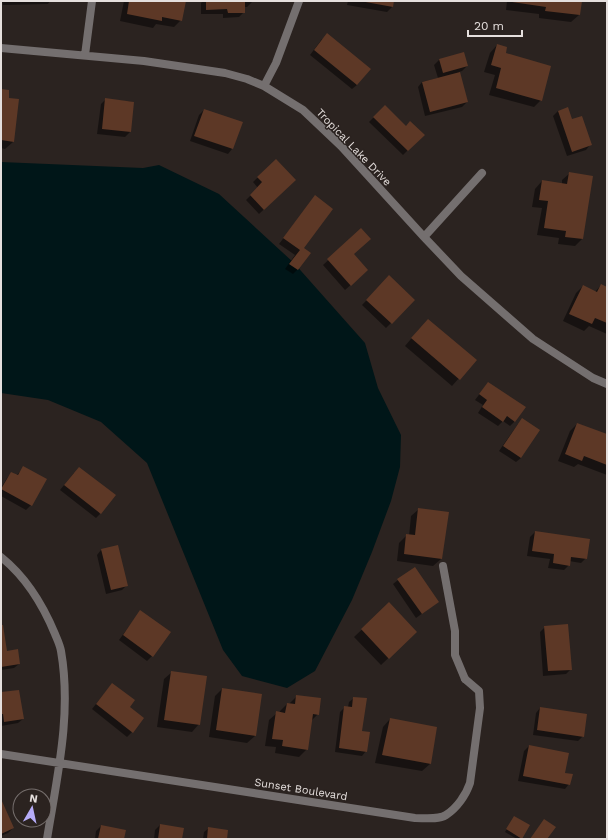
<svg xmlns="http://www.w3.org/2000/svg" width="608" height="840" viewBox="0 0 608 840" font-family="'Work Sans',sans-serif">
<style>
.water{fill:#001618}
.shadow{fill:#0007}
.building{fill:#5d3826}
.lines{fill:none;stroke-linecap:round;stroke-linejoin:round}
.service{stroke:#746f6f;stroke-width:8}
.minor{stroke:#746f6f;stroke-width:8}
.labels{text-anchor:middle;stroke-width:3;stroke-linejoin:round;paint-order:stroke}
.street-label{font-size:11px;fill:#e5dfdd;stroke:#2b2320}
</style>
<rect width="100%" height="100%" fill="#2b2320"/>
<!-- water -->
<path class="water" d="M1 162 143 168 159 165 219 194 294 263 365 343 378 388 401 435 400 467 391 501 372 552 352 600 315 671 287 688 242 676 223 650 147 463 101 422 48 400 1 393Z"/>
<!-- shadow -->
<path class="shadow" d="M2 1H50L48 4 3 5Z
M124 1H184L181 20 174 27 156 24 153 28 120 21Z
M203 1H252V2L247 7H244V12L239 17 223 18V14H201V3Z
M348 1H393L392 7 387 12 347 5Z
M507 1H581L579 15 571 22 539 18V14L506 10Z
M322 39 357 85 352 89 310 55Z
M497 45 541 100 534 107 489 95 495 75 484 72 490 53Z
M463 53 467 66 462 71 459 72 467 102 462 107 425 116 418 87 422 82 438 78 434 65 439 60Z
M1 90 8 99 13 142 5 149 1 148Z
M106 99 133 102 130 132 125 137 97 134 101 104Z
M385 106 406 127 423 135 403 155 369 122Z
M204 110 232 149 228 154 190 141 199 115Z
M558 111 571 120 590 145 586 150 567 156 553 116Z
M276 160 295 180 259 214 246 200 258 188 253 182Z
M570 173 592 177 582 239 575 246 558 244 559 238 537 235 542 208 532 207 535 189 542 181 562 184V180Z
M315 197 297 270 293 274 285 269 295 255 279 244Z
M361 230 353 254 362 275 345 290 323 265Z
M389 277 414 300 386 328 362 305Z
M601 285 607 288V334L589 326 584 331 563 321 576 293 583 286 595 292Z
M421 327 475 360 452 386 405 346Z
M488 383 515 421 510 426 503 421 498 426 478 413 483 405 475 400Z
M518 424 521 458 516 462 499 451Z
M577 424 607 435V475L578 464 574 467 558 461 570 431Z
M23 468 31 505 26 510 1 496V488L7 478 12 473 17 475Z
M74 473 100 514 96 518 60 490Z
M419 509 448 513 441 559 433 566 397 561 399 543 407 535 409 536 411 516Z
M535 532 586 558 581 563 569 561V565L564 570 548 568 550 559 527 556 530 537Z
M101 550 127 585 122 590 106 594 97 555Z
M398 580 438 602 416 618 393 584Z
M389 604 416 632 381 665 354 637Z
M136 617 152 656 147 661 119 640Z
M1 626 6 652 19 664 14 668 1 670Z
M545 627 571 669 566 674 543 676 540 632Z
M172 672 199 724 192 732 157 727 164 679Z
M112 684 128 707 132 732 127 737 92 709Z
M222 689 255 736 247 743 209 737 215 696Z
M1 693 23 719 18 723 1 726Z
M297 696 318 714 311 721 307 749 299 757 275 753 276 747 265 746 269 720 277 713H279L280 711 287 704H289Z
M354 698 366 751 362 756 335 752 340 712 345 707H348L349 702Z
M540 708 583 736 578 741 533 735 536 713Z
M390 719 430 764 422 771 375 763 383 727Z
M529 746 564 773 569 784 565 789 518 781 524 751Z
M1 801 13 828 8 833 1 836Z
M514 817 521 838 520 839H517L505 832Z
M160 825 181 839H154L155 830Z
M101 826 123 839H95L96 831Z
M209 828 226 839H203L204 832Z"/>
<!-- building -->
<path class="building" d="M129 1H186L182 21 162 17V21L127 14Z
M206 1H245V13H228L227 9 206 10Z
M360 1H394L393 7Z
M513 1H582L580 15 545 11 546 7 512 2Z
M327 33 371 69 357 85 314 50Z
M497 44 507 47 506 53 551 66 542 101 496 88 501 68 491 65Z
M464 52 468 66 443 73 439 59Z
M460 72 468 102 430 112 422 82Z
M1 89 9 90V98L19 99 14 142 1 140Z
M105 98 134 102 131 132 102 129Z
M385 105 406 126 410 121 425 135 408 151 373 117Z
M568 107 572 119 582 116 592 145 572 152 558 111Z
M204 109 243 122 233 149 194 136Z
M276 159 296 180 264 210 250 195 262 182 257 177Z
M569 172 593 176 583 239 565 237 566 231 544 228 548 201 539 200 542 180 567 184Z
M315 195 333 209 304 248 311 253 298 270 289 264 300 250 283 238Z
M361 228 371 239 354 254 368 270 351 286 327 259Z
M389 275 415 300 392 324 366 300Z
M601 284 607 287V323L595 318 592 324 569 314 583 285 597 292Z
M428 319 477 360 460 380 411 338Z
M488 382 526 407 515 422 507 416 503 422 482 407 487 400 479 394Z
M522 418 540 430 521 458 503 446Z
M577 423 607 434V465L584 456 582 461 565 454Z
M23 466 47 479 32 506 1 489 11 472 18 475Z
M79 467 116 495 101 514 64 485Z
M418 508 449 512 442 559 404 554 406 534 415 535Z
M535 531 590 539 587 559 571 557 570 566 553 563 554 554 532 551Z
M118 545 128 586 111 590 101 549Z
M415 567 439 602 422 614 397 579Z
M389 602 417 632 389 659 361 629Z
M140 610 171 632 153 657 123 635Z
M568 624 572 670 548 671 544 626Z
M1 625H3L7 651 18 649 20 664 1 667Z
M171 671 207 676 200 725 164 720Z
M112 683 135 700 130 707 144 718 133 733 96 704Z
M222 688 262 694 256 736 216 730Z
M19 690 24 719 4 722 3 714H1V692Z
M296 695 321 698 319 715 313 714 308 750 282 746 283 740 272 739 276 711 285 713 287 703 295 704Z
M353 697 367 698 362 731 370 732 367 752 339 748 344 706 352 707Z
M540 707 587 714 584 737 537 730Z
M390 718 437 727 431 764 382 755Z
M529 745 569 753 565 773 573 774 570 785 523 776Z
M1 799 14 828 1 834Z
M514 816 530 825 522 839 506 829Z
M544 819 556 827 547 839H530Z
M160 824 184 828 182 839H158Z
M101 825 126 830 124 839H98Z
M208 827 228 830 227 839H207Z"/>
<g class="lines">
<!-- service -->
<path class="service" d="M443 566 455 631V655L465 679"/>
<!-- minor -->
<path class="minor" d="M1 48 144 61 225 73 247 79 264 86 303 110 341 146 424 237 461 276 533 339 593 378 607 384
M85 55 92 1
M264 86 276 63 299 1
M424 237 482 173
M1 557C26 577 43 605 55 634 57 639 60 645 61 651 72 714 57 777 47 839
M1 754 415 818C425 818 438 820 446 815 457 808 466 795 470 783L480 708 479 691 465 679"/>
</g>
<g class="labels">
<!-- street labels -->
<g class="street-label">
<text transform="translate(354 147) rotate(46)" y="4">Tropical Lake Drive</text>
<text transform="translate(301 789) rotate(9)" y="4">Sunset Boulevard</text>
</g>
</g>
<!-- border -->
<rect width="608" height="840" fill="none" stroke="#e5dfdd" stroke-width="4"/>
<!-- north arrow -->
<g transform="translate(32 808) rotate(9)"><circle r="19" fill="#2b2320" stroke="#756e6c"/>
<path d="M0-3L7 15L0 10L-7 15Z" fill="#b6acf8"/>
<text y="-6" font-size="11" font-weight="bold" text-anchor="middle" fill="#e5dfdd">N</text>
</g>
<!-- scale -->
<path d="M468 30v6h54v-6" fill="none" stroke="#e5dfdd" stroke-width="2"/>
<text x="474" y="30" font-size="12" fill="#e5dfdd" stroke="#2b2320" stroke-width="3" paint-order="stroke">20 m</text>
</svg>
